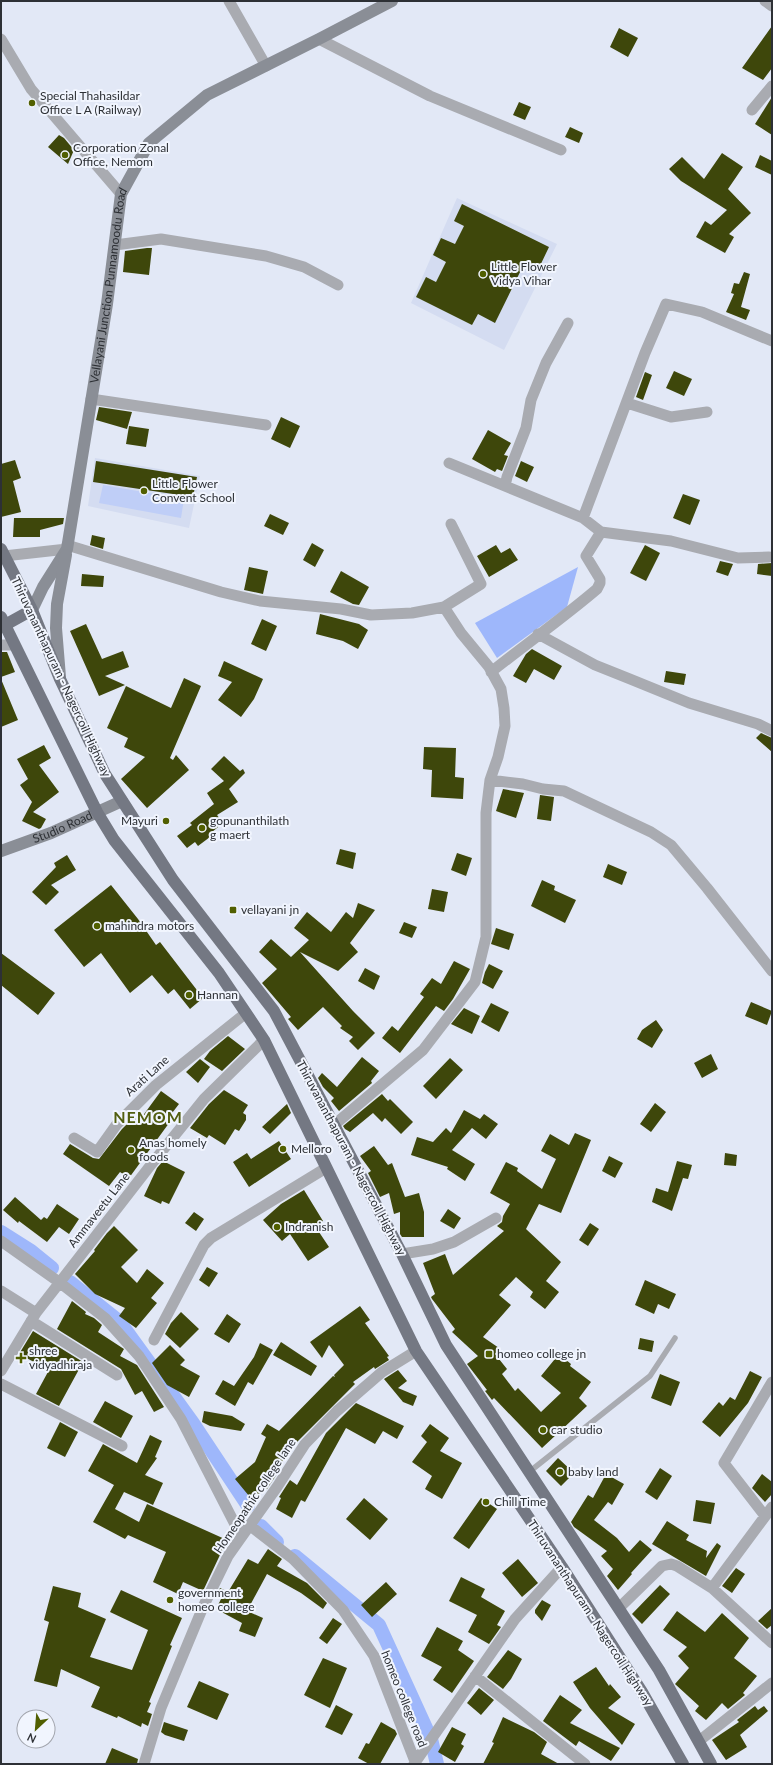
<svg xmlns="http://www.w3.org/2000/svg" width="773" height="1765" viewBox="0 0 773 1765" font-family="Lato,sans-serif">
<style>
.built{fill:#d4dcf1}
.green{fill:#bfcef7}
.water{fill:#9eb7fb}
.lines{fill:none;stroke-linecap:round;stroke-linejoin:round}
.canal{stroke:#9eb7fb;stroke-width:14}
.building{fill:#3e470b}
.lane{stroke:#a9abb1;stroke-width:5.5}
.street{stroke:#a9abb1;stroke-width:11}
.secondary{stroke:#8a8e96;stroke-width:12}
.primary{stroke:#747883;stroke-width:12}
.poi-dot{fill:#515f00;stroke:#f1f5fe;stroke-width:1.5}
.labels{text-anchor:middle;stroke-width:4;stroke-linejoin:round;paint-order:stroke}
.poi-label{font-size:12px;fill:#2d3035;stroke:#f1f5fe;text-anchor:start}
.street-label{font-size:12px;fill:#2d3035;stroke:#f1f5fe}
.district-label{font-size:16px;font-weight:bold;letter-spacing:1px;fill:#525f10;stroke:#f1f5fe}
</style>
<rect width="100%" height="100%" fill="#e2e8f6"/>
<!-- built -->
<path class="built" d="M457 198 557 244 504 350 411 303Z
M95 458 200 476 189 528 88 506Z"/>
<!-- green -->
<path class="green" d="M103 485 184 499 181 518 99 503Z"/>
<!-- water -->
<path class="water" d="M578 567 567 607 497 658 475 623Z"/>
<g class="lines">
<!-- canal -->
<path class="canal" d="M1 1232 31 1251 52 1268
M70 1282 120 1322 193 1423 248 1506
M261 1526 277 1542
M295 1556 379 1625 431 1739 437 1764"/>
</g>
<!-- building -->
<path class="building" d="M772 26V68L763 80 742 68Z
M619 28 638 38 628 57 610 47Z
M772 97V135L755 124Z
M519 102 531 107 525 120 513 115Z
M570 127 583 133 579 143 565 137Z
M59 135 64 138 74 150 68 164 48 147Z
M722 153 743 167 728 189 751 213 729 234 734 237 725 253 696 237 705 221 711 225 727 210 681 181 669 169 682 157 704 179Z
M760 155 772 161V175L755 167Z
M462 204 549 247 538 270 524 264 495 323 478 314 472 325 416 297 426 277 436 282 446 262 433 255 441 238 455 244 464 226 454 221Z
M147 248H152L149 275 123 272 125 251Z
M744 272 750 274 741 307 750 310 746 320 726 312 734 294 731 293 734 283 739 284Z
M674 371 692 379 684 396 666 388Z
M645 372 652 375 643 400 636 397Z
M99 407 132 412 127 429 96 420Z
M281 417 300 426 290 448 271 439Z
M129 426 149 429 146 447 126 444Z
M488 430 511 443 504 455 508 456 502 471 497 469 495 472 472 459Z
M15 460 21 478 13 481 21 512 1 517V464Z
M96 461 197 477 193 497 93 482Z
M521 461 534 467 527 482 515 476Z
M683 494 700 500 690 525 673 518Z
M270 514 289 523 283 535 264 526Z
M14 518H64L63 524 40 530V537H13Z
M92 535 105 538 103 549 90 545Z
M312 543 324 550 315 567 303 560Z
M496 545 501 553 510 548 518 560 489 577 477 556Z
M645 545 660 553 646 581 630 573Z
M720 561 733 564 728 576 716 572Z
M772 563V576L757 574 758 564Z
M249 567 268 571 263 594 244 590Z
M341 571 369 587 359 605 353 604 330 592Z
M82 574 104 576 103 587 81 586Z
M320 614 359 624 368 630 358 649 343 641 316 634Z
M262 619 277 626 266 651 251 644Z
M86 624 102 659 123 651 129 667 105 676 125 685 99 696 70 631Z
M532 649 562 666 554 680 534 669 526 683 513 676 526 654Z
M1 652H7L15 672 1 677Z
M224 661 263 679 254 699 241 717 218 700 232 682 218 676Z
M666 671 686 674 684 685 664 682Z
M184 678 201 686 170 758 173 760 176 755 189 770 147 808 121 779 145 757 124 747 128 738 107 728 126 686 171 708Z
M1 679 18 720 1 727Z
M761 733 772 738V752L756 738Z
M44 745 51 758 39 765 59 792 33 812 46 819 41 828 39 829 22 821 32 802 20 785 28 779 17 759Z
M424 747 456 748 455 777 464 778 463 799 431 797 432 770 423 769Z
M224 756 240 771 243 769 245 773 229 789 238 802 217 815 223 823 212 832 214 834 198 846 195 842 187 848 177 836 192 825 190 823 214 804 207 793 224 781 211 769Z
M503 789 524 793 516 818 496 811Z
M540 795 554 797 551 821 537 819Z
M340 849 356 853 353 869 336 864Z
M457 853 472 858 466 876 451 870Z
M67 855 76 870 51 885 59 892 46 905 32 892 56 867 54 863Z
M608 864 627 872 622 885 603 877Z
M542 880 555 886 554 890 576 900 565 923 531 906Z
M111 885 138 919 156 945 160 942 203 998 190 1009 174 989 168 994 152 975 130 993 101 953 84 967 54 930Z
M432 889 448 892 444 912 428 909Z
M358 903 375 910 350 943 358 952 338 971 300 952 353 1011 375 1033 358 1050 349 1041 353 1037 340 1028 342 1026 323 1007 298 1030 288 1019 291 1017 262 983 277 969 259 952 271 939 291 957 309 940 294 928 307 912 331 932 346 912 353 918Z
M404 922 417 927 412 938 399 933Z
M496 928 514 934 509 950 491 944Z
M1 953 55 993 38 1015 1 985Z
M454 961 470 969 453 999 444 1011 436 1006 400 1053 382 1038 392 1026 398 1031 424 997 420 994 432 978 441 984Z
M489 964 503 971 493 989 482 983 485 972Z
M365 968 380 976 374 990 358 981Z
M751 1002 772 1011 767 1025 745 1016Z
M491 1003 509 1012 499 1032 481 1022Z
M464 1008 480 1016 472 1034 451 1024Z
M656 1020 663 1030 652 1048 637 1039 642 1030Z
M228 1036 245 1049 222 1071 204 1059 210 1051Z
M711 1054 718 1069 702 1078 694 1063Z
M362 1057 379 1071 371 1081 372 1083 339 1111 331 1101 334 1098 323 1087 318 1078 322 1073 337 1087Z
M450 1058 463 1070 436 1099 423 1086Z
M200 1059 210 1067 198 1083 186 1072Z
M224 1090 248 1105 243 1113 246 1115V1120L239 1131 235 1129 225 1145 209 1135 207 1138 190 1128 209 1104Z
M161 1091 179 1104 169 1117 172 1119 129 1178 120 1172 109 1186 63 1154 70 1144 93 1158 99 1159 122 1129 134 1117 139 1121Z
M382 1094 388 1101 390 1099 413 1122 401 1134 385 1118 382 1122 373 1113 350 1132 345 1129 343 1126Z
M655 1103 666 1112 651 1132 640 1124Z
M287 1104 291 1113 270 1134 262 1127Z
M464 1110 480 1119 484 1114 498 1124 486 1139 472 1128 452 1150 475 1164 465 1181 447 1169 448 1167 411 1155 417 1137 433 1142 446 1128 451 1133Z
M575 1133 591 1140 561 1213 539 1204 526 1229 561 1262 546 1281 559 1292 545 1309 530 1297 533 1292 516 1277 499 1295 511 1305 483 1337 499 1348 495 1354 507 1369 502 1374 515 1391 518 1388 541 1412 561 1393 541 1376 559 1354 571 1364 570 1366 591 1382 579 1398 587 1406 542 1448 494 1398 492 1400 485 1391 487 1390 467 1364 478 1356 452 1332 455 1329 432 1299 431 1297 435 1294 423 1263 445 1254 453 1275 504 1231 497 1226 502 1222 503 1216 510 1204 490 1193 506 1162 518 1168 517 1171 542 1189 556 1159 541 1151 550 1134 569 1145Z
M279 1141 291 1159 249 1187 233 1162 247 1153 251 1159Z
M374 1146 388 1165 392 1163 405 1197 419 1193 424 1212V1237H402L400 1234V1212L394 1214 389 1193 380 1197 368 1173 371 1171 360 1156Z
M725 1153 737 1155 736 1166 724 1165Z
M609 1156 623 1163 615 1178 602 1171Z
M163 1161 185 1172 169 1204 162 1201 161 1204 144 1196 157 1168Z
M677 1161 692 1165 688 1179 683 1178 672 1211 652 1202 656 1188 668 1192Z
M304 1190 323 1221 315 1226 329 1247 308 1261 290 1234 282 1241 263 1220 281 1204Z
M15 1197 41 1220 44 1217 47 1219 57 1204 79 1219 69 1234 59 1227 47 1242 19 1221 18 1223 3 1210Z
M448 1209 461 1218 454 1229 440 1221Z
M194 1212 204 1219 196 1231 185 1223Z
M590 1223 599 1229 588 1246 579 1240Z
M114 1226 138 1250 121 1267 137 1283 147 1269 164 1283 151 1298 157 1303 136 1328 119 1316 125 1308 95 1294 75 1274 95 1251 94 1250 107 1233Z
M207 1267 218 1273 209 1287 199 1280Z
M645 1280 676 1294 669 1309 658 1304 654 1314 635 1305Z
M72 1301 86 1312 85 1314 94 1318 102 1325 98 1332 124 1349 120 1356 137 1365 164 1407 154 1412 142 1391 135 1395 121 1369 57 1329Z
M360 1306 370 1320 365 1323 389 1356 387 1357 389 1360 375 1369 374 1367 353 1382 355 1384 297 1442 293 1439 277 1474 267 1489 264 1487 254 1502 235 1479 255 1462 266 1437 261 1434 267 1424 279 1431 333 1376 335 1377 334 1375 344 1365 329 1345 322 1358 310 1342Z
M181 1312 199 1329 180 1348 165 1334 171 1323Z
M227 1314 241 1324 229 1343 214 1334Z
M33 1331 83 1362 59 1406 36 1394 49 1370 19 1354Z
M640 1338 654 1341 652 1352 638 1349Z
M281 1342 317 1366 311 1376 273 1355Z
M260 1343 273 1350 253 1385 248 1382 235 1406 215 1394 223 1380 234 1386 254 1357Z
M170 1345 185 1360 180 1365 200 1376 189 1397 167 1385 152 1363Z
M398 1370 407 1381 398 1388 417 1396 413 1406 403 1402 384 1379Z
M750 1371 762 1377 748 1403 720 1437 702 1422 719 1402 723 1406 730 1397 735 1400Z
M660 1374 680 1382 671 1406 651 1398Z
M105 1401 133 1416 121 1438 93 1422Z
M356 1403 404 1426 397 1439 383 1431 375 1444 346 1428 305 1502 301 1500 292 1518 276 1509 281 1498 279 1497 290 1480 297 1485 326 1433Z
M204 1411 232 1416 245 1424 241 1431 210 1426 202 1422Z
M60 1422 78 1432 65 1457 47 1448Z
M430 1424 449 1438 440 1451 462 1463 442 1499 425 1489 432 1476 412 1462 427 1442 421 1436Z
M150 1435 162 1441 155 1457 157 1458 145 1475 163 1483 153 1505 124 1492 115 1509 139 1522 147 1504 227 1540 203 1591 183 1582 178 1594 153 1582 166 1552 128 1535 125 1539 93 1522 114 1485 88 1471 103 1444 137 1463Z
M558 1458 574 1473 561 1486 546 1471Z
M660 1468 672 1476 657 1500 645 1492Z
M606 1474 624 1484 612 1505 608 1502 594 1520 617 1538 629 1552 640 1540 652 1550 631 1573 632 1574 618 1590 607 1576 613 1569 601 1556 607 1551 574 1527 571 1522 588 1495 593 1498Z
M762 1474 772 1482V1494L765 1502 752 1488Z
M364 1498 388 1519 370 1540 346 1519Z
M481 1498 497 1509 469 1549 453 1538Z
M696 1500 715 1503 711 1524 693 1521Z
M667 1521 689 1535 686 1540 707 1551 706 1558 717 1543 721 1546 706 1576 652 1544Z
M268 1549 282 1559 277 1566 307 1583 327 1603 323 1609 301 1593 267 1574 247 1611 263 1618 255 1637 239 1631 242 1623 216 1609 221 1599 216 1597 220 1588 228 1592 248 1559 258 1564Z
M518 1559 538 1583 522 1597 502 1573Z
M736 1568 745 1574 732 1593 722 1586Z
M461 1577 485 1589 481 1597 505 1611 497 1625 501 1627 489 1644 468 1632 477 1615 449 1601Z
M386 1582 397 1594 372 1617 361 1605Z
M660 1585 670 1594 642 1624 632 1614Z
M53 1586 81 1593 78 1607 106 1619 90 1657 132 1670 148 1630 110 1612 121 1590 182 1618 170 1645 172 1646 149 1702 151 1703 147 1712 152 1714 148 1726 142 1723 141 1727 118 1716 117 1718 91 1707 100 1687 61 1669 57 1687 34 1681 49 1622 44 1620Z
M542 1600 551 1605 542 1621 535 1613V1610Z
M772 1608V1625L767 1629 758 1621Z
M677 1611 705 1632 722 1613 749 1638 734 1658 757 1676 743 1693 745 1695 728 1709 722 1703 706 1720 695 1711 699 1706 675 1684 689 1668 678 1656 687 1647 663 1630Z
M333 1618 342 1624 327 1644 319 1638Z
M437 1627 463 1641 458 1650 474 1661 452 1693 433 1680 442 1667 421 1656Z
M508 1650 522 1659 511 1679 503 1689 487 1677Z
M323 1658 347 1668 330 1708 304 1695Z
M596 1667 609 1686 610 1684 621 1697 608 1708 635 1724 622 1745 590 1708 573 1682Z
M199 1681 229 1694 217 1720 187 1707Z
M479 1688 494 1700 481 1715 467 1703Z
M560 1695 582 1710 570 1723 620 1748 611 1761 579 1741 576 1746 543 1721Z
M336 1705 353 1714 342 1735 325 1727Z
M755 1706 758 1710 764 1706 768 1711 740 1735 747 1747 726 1760 712 1740 739 1722 737 1720Z
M503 1717 534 1732 547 1742 541 1754 559 1764H483L494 1743 492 1742Z
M164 1722 188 1730 184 1741 165 1735 161 1732Z
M381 1722 395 1730 397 1734 380 1764H369L358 1758 366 1743 369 1744Z
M452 1727 466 1734 461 1744 464 1746 455 1762 438 1752Z
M112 1748 138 1759 137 1764H105Z"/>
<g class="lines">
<!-- lane -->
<path class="lane" d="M529 1472 650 1376 675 1338"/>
<!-- street -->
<path class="street" d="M229 1 266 66
M765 1 772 6
M1 39 31 89 121 194
M319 39 430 96 561 150
M752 110 772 86
M115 245 161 239 266 256 304 267 338 285
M91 399 266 425
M627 403 671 417 707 412
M449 463 583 518 601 532 586 556 600 579V583L597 589C563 618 526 644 491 672
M505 486 507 477 526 428 531 400 546 363 568 323
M583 518 645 353 666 304 702 312 772 341
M601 532 671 541 738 558 769 557
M67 545 221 592 260 601 341 609 371 615 412 613 444 607 481 584 451 524
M4 556 67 549
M538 634 595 665 630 679 689 703 758 724 772 731
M1 645H14
M490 780 523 784 543 789 564 791 651 832 671 845 707 888 772 971
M334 1125 423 1050 475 982 486 937V813L490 780 498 757 505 726 504 708 501 689 489 667 461 633 444 607
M74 1138 97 1152 117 1124 156 1085 246 1013
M1 1241 59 1282 105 1318 139 1356 181 1419 241 1536
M402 1254 433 1249 454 1242 496 1218
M1 1291 36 1313
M31 1321 117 1375
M154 1340 204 1245 211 1238 326 1168
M1 1371 36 1313 150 1166 204 1099 264 1040
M1 1384 122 1446
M765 1516 724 1463 772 1382
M249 1525 293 1559 343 1610 374 1656 416 1764
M712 1588 772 1643
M619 1608 662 1566 671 1564 677 1566 712 1588 772 1507
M475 1676 585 1764
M699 1741 772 1683
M144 1764 161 1708 203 1607 228 1556 277 1487 305 1444 337 1411 382 1372 416 1351
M414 1764 515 1619 562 1567"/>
<!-- secondary -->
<g class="secondary">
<path id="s1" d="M32 610 43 587 67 549 107 304 121 194 149 143 207 95 319 39 392 1"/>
<path d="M60 677 56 628 57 604 66 555"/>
<path id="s2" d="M1 851 51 833 122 801"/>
</g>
<!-- primary -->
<path class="primary" d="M1 549 32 610 60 679 105 774 173 880 274 1011 402 1254 446 1345 659 1670 711 1764
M1 617 97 812 114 840 219 973 264 1040 416 1351 562 1567 642 1692 683 1764
M5 625 32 610"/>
</g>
<!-- markers -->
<g class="poi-dot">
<circle cx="32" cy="103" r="4"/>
<circle cx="65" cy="155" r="4"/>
<circle cx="483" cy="274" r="4"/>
<circle cx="144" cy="491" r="4"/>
<circle cx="166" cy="821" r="4"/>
<circle cx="202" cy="828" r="4"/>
<rect x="229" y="906" width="8" height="8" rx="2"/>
<circle cx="97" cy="926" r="4"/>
<circle cx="189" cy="995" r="4"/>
<circle cx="283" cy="1149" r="4"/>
<circle cx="131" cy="1150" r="4"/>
<circle cx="277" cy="1227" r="4"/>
<rect x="485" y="1350" width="8" height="8" rx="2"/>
<path d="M19 1352h4v4h4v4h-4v4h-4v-4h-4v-4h4z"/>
<circle cx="543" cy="1430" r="4"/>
<circle cx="560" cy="1472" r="4"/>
<circle cx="486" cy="1502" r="4"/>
<circle cx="170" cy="1600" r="4"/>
</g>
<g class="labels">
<!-- poi labels -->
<g class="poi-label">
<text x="40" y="100">Special Thahasildar<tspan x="40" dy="14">Office L A (Railway)</tspan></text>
<text x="73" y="152">Corporation Zonal<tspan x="73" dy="14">Office, Nemom</tspan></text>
<text x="491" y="271">Little Flower<tspan x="491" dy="14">Vidya Vihar</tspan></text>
<text x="152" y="488">Little Flower<tspan x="152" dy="14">Convent School</tspan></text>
<text x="158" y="825" text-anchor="end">Mayuri</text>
<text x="210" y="825">gopunanthilath<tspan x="210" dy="14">g maert</tspan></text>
<text x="241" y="914">vellayani jn</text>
<text x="105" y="930">mahindra motors</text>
<text x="197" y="999">Hannan</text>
<text x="139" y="1147">Anas homely<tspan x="139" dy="14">foods</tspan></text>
<text x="291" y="1153">Melloro</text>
<text x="285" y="1231">Indranish</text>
<text x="29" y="1355">shree<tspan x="29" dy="14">vidyadhiraja</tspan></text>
<text x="497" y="1358">homeo college jn</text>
<text x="551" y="1434">car studio</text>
<text x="568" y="1476">baby land</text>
<text x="494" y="1506">Chill Time</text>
<text x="178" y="1597">government<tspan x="178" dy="14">homeo college</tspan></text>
</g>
<!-- street labels -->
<g class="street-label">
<text dy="4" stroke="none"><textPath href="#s1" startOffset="337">Vellayani Junction Punnamoodu Road</textPath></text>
<text transform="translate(61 677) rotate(65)" y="4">Thiruvananthapuram - Nagercoil Highway</text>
<text dy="4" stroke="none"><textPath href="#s2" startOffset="66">Studio Road</textPath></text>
<text transform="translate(147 1076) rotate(-42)" y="4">Arati Lane</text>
<text transform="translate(351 1158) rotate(62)" y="4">Thiruvananthapuram - Nagercoil Highway</text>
<text transform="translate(99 1210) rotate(-52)" y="4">Ammaveetu Lane</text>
<text transform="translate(255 1496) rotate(-56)" y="4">Homeopathic college lane</text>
<text transform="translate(590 1613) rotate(57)" y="4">Thiruvananthapuram - Nagercoil Highway</text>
<text transform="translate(404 1699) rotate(68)" y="4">homeo college road</text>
</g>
<!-- district labels -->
<g class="district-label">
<text x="148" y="1123">NEMOM</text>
</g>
</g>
<!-- border -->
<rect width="773" height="1765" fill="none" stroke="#2d3035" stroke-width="4"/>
<!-- north arrow -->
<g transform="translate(36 1729) rotate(206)"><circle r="19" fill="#f1f5fe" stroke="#a3a6ae"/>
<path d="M0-3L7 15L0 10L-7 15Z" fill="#515f00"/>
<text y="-6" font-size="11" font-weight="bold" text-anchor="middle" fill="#2d3035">N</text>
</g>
</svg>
